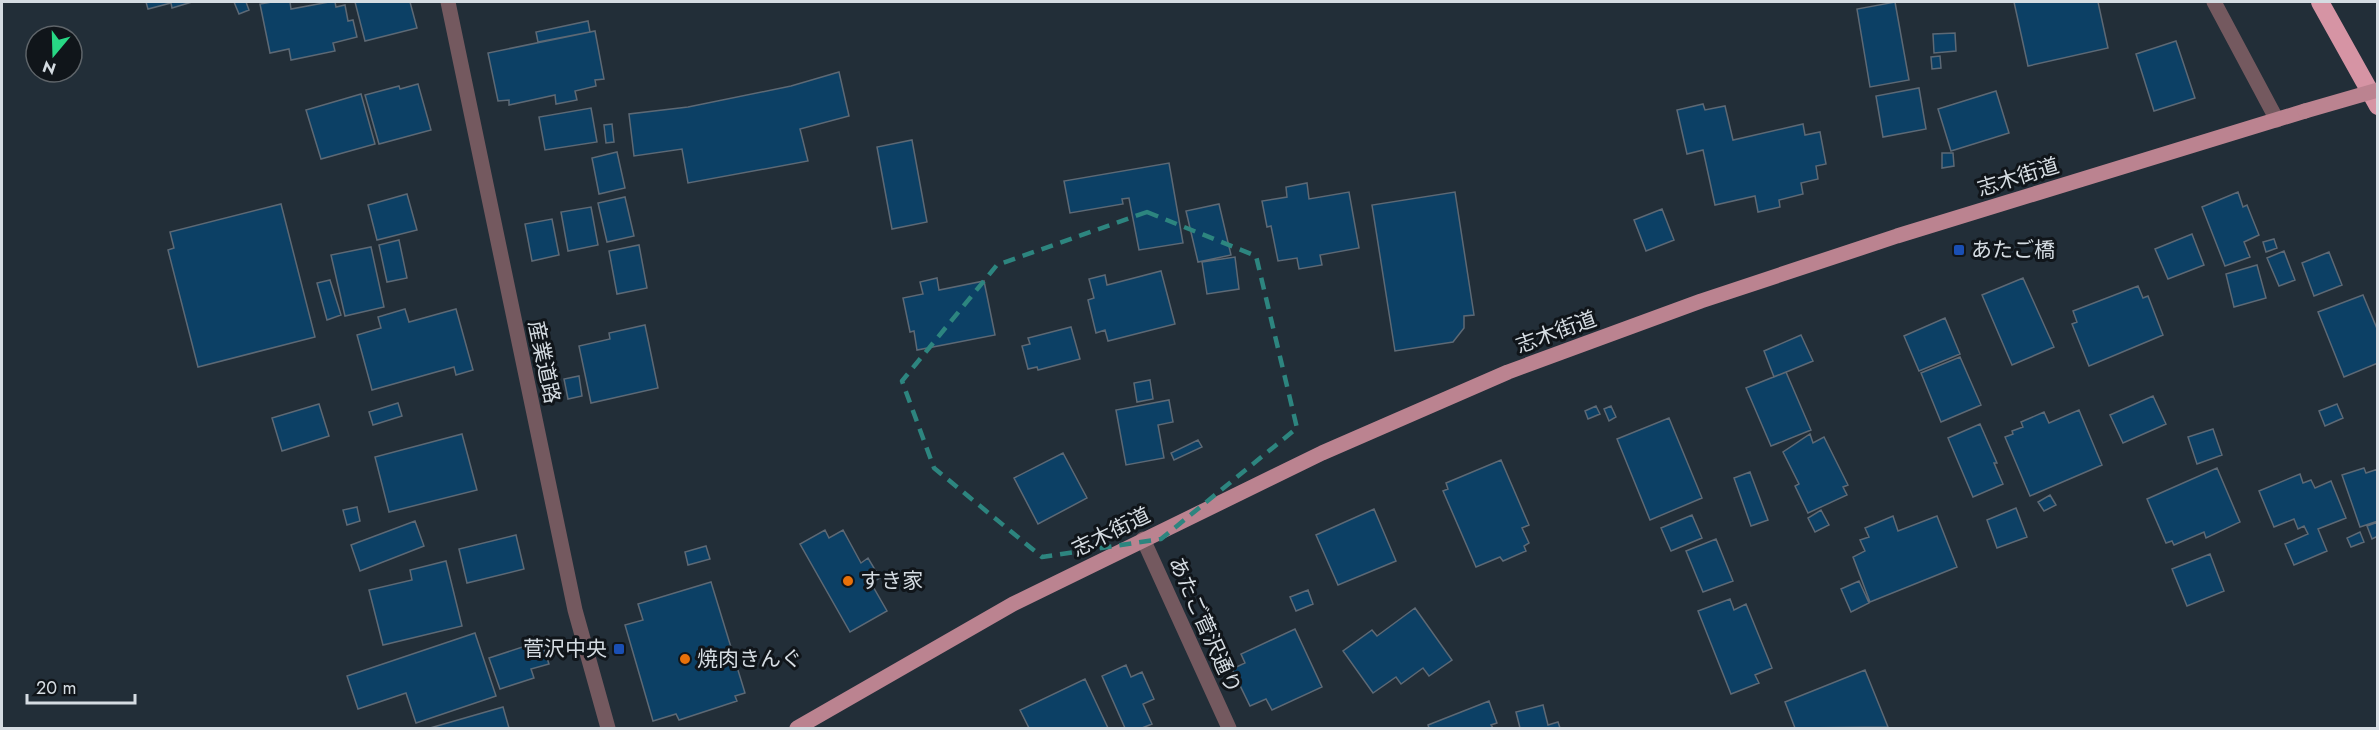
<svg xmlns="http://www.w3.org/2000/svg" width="2379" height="730" viewBox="0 0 2379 730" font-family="Jost,'Noto Sans JP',sans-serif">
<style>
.building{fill:#0c4065;stroke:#5d6975;stroke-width:1.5}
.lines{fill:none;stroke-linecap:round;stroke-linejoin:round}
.minor{stroke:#74595f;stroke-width:15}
.tertiary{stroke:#74595f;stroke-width:15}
.primary{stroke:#bb8390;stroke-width:15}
.motorway{stroke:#d694a4;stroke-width:18}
.primary-bridge{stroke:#bb8390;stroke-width:15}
.marked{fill:none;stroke:#2d857f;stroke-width:4.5;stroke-dasharray:12 8;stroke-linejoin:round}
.transit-dot{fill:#1a4fb4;stroke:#10151a;stroke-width:2}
.food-dot{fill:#e8710a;stroke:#10151a;stroke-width:2}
.labels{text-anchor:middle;stroke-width:6;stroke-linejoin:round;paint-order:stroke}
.street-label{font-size:21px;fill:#d5dce2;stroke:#10151a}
.poi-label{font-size:21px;fill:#d5dce2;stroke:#10151a;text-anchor:start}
</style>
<rect width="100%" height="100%" fill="#222e38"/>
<!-- building -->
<path class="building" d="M146 2H192L172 8 171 3 148 9Z
M234 2H246L249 10 239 14Z
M272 2H290L291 9 329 2H335L336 7 345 5 348 21 353 20 357 37 333 43 335 51 291 60 289 49 270 53 260 4Z
M355 2H410L417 28 365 41Z
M1895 2 1909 80 1870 87 1857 9Z
M2014 2H2098L2108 48 2028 66Z
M588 21 590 32 538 42 536 32Z
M595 31 604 79 595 80 596 86 575 91 577 100 556 104 555 95 509 105V100L498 101 488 53Z
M1955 33 1956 51 1934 53 1933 34Z
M2176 41 2195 98 2154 111 2136 54Z
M1940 56 1941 68 1932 69 1931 57Z
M839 72 849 116 800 129 808 161 688 183 682 149 634 156 629 114 688 107 791 86Z
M418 84 431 130 379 144 365 95 399 86 400 89Z
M1919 88 1926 129 1883 137 1876 96Z
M1996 91 2009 133 1951 151 1938 109Z
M361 94 375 144 321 159 306 110Z
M1703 104 1705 110 1725 106 1733 140 1803 124 1805 135 1820 132 1826 164 1816 166 1818 179 1801 183 1803 194 1779 200 1780 207 1758 212 1755 196 1715 205 1703 150 1687 154 1677 110Z
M591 108 597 142 545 150 539 117Z
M612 124 614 142 606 143 604 125Z
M912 140 927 222 892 229 877 147Z
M617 152 625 188 599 194 592 158Z
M1942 153H1953L1954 166 1942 168Z
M1169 163 1183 243 1139 250 1129 198 1122 199 1123 204 1070 213 1064 181Z
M1307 183 1309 199 1349 192 1359 248 1320 255 1322 265 1299 269 1297 258 1278 261 1271 226 1267 227 1262 201 1287 197 1286 187Z
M1455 192 1474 315 1464 316V328L1453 342 1395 351 1372 205Z
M2238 192 2243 207 2247 205 2259 235 2244 242 2250 257 2225 266 2202 207Z
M407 194 417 230 377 240 368 205Z
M625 197 634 236 607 242 598 203Z
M281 204 315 337 198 367 168 250 174 248 170 232Z
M1219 204 1231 255 1198 262 1186 211Z
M591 207 598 245 568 251 561 212Z
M1662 209 1674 240 1646 251 1634 220Z
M552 219 559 255 532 261 525 224Z
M2192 234 2204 265 2168 279 2155 249Z
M2274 239 2277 248 2266 252 2263 242Z
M399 240 407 278 387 282 379 245Z
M639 245 647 288 617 294 609 251Z
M371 247 384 307 345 316 331 255Z
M2284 251 2295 280 2279 286 2267 258Z
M2329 252 2342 285 2314 296 2302 263Z
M1235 257 1239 289 1207 294 1202 262Z
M2257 265 2266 298 2234 307 2226 274Z
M1161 271 1175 324 1108 341 1105 330 1096 333 1088 300 1094 298 1089 279 1105 275 1107 285Z
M937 278 939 290 984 281 995 335 917 350 914 331 910 332 903 298 923 294 920 282Z
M2023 278 2054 347 2012 365 1982 295Z
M330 280 341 315 327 320 317 283Z
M2138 286 2143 298 2148 296 2163 335 2089 366 2072 324 2077 322 2073 311Z
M2363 295 2378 331V363L2344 377 2318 312Z
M405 309 409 322 456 309 473 370 456 375 454 367 372 390 357 335 381 328 378 317Z
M1945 318 1960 354 1919 371 1904 336Z
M645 325 658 388 591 403 579 346 610 339 609 333Z
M1071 327 1080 359 1038 370 1037 367 1028 369 1022 346 1030 344 1028 338Z
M1801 335 1813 361 1774 377 1764 351Z
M1960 357 1981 405 1941 422 1921 373Z
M1786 372 1811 430 1771 446 1746 388Z
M579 376 582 396 568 399 564 379Z
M1150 380 1153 399 1137 402 1134 383Z
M2153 396 2166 424 2123 443 2110 415Z
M1169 400 1173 422 1158 425 1164 458 1126 465 1116 410Z
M398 403 402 416 373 425 369 412Z
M319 404 329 436 282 451 272 418Z
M2337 404 2343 418 2325 426 2319 411Z
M1596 406 1600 414 1588 419 1585 411Z
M1611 406 1616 417 1609 421 1604 409Z
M2079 410 2102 465 2030 496 2005 437 2013 434 2012 431 2023 427 2021 422 2044 412 2049 423Z
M1669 418 1702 498 1650 520 1617 439Z
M1980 424 1997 463H1994L2003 484 1973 497 1948 438Z
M2213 429 2222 455 2197 464 2188 437Z
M462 434 477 490 389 512 375 457Z
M1810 434 1813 443 1824 437 1848 485 1843 487 1847 495 1808 513 1795 486 1799 484 1783 452Z
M1198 440 1202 447 1174 460 1171 453Z
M1063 453 1087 498 1038 524 1014 478Z
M1501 460 1529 525 1522 528 1529 543 1524 546 1526 551 1503 561 1500 557 1476 567 1443 491 1448 489 1446 483Z
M2217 468 2240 522 2206 538 2204 532 2174 545 2172 541 2166 543 2147 499Z
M2364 468 2366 473 2378 469V521L2360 527 2342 475Z
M1750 472 1768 520 1751 526 1734 478Z
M2300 474 2303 483 2311 480 2315 488 2331 481 2346 518 2318 529 2327 551 2294 565 2285 544 2308 534 2304 526 2298 529 2294 519 2274 527 2259 491Z
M2050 495 2056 505 2044 511 2038 502Z
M357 507 360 521 347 525 343 510Z
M2016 508 2027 537 1997 548 1987 520Z
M1374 509 1396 561 1338 585 1316 535Z
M1821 510 1829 525 1815 532 1808 518Z
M1692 515 1702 538 1671 551 1661 528Z
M1893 516 1898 531 1937 516 1957 567 1870 602 1853 557 1865 551 1860 540 1869 537 1865 528Z
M415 521 424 546 360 571 351 545Z
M2378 522V536L2372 539 2367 526Z
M825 530 829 538 843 530 861 563 868 558 880 578 871 583 887 611 850 632 800 544Z
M2360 532 2364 542 2351 547 2347 538Z
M516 535 524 569 467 583 459 549Z
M1716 539 1733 581 1703 592 1686 551Z
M706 546 710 559 688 565 685 552Z
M2210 554 2224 591 2187 606 2172 569Z
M446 561 462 626 383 645 369 590 412 580 410 570Z
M1859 581 1869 603 1851 612 1841 589Z
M711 582 745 693 735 696 737 701 679 720 676 714 653 721 625 625 643 620 638 604Z
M1308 590 1313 604 1296 611 1290 597Z
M1730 599 1734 610 1746 604 1772 668 1755 675 1759 683 1731 694 1698 611Z
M1415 608 1452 660 1429 676 1423 668 1401 684 1396 677 1373 693 1343 651 1372 630 1377 636Z
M1295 629 1322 687 1272 710 1266 699 1250 706 1232 669 1245 663 1241 654Z
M475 633 496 696 416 723 406 693 358 709 347 676Z
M541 641 549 664 531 669 534 678 500 689 489 658Z
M1126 665 1131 677 1142 672 1154 699 1143 704 1152 724 1142 728H1125L1102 676Z
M1865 670 1888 727 1795 728 1785 702Z
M1085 679 1108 728H1029L1020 710Z
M1489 701 1497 723 1491 725 1493 728H1429L1428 725Z
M1543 705 1548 725 1558 722 1560 728H1520L1516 712Z
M503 707 509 728H430Z"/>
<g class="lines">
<!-- minor -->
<path class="minor" d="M2214 2 2277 120"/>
<!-- tertiary -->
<path class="tertiary" d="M448 2 575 610 608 728
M1143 539 1229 728"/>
<!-- primary -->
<path class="primary" d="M797 728 1013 604 1322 453 1508 372 1701 301 1897 236 2305 111"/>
<!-- motorway -->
<path class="motorway" d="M2320 2 2378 106"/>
<!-- primary-bridge -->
<path class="primary-bridge" d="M2305 111 2378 90"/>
</g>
<!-- marked area -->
<path class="marked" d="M1147 212 1256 256 1297 428 1161 539 1042 557 934 468 902 381 997 265Z"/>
<!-- markers -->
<g class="transit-dot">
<rect x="1953" y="244" width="12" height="12" rx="3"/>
<rect x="613" y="643" width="12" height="12" rx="3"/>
</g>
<g class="food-dot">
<circle cx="848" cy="581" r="6"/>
<circle cx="685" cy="659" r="6"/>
</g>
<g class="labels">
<!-- street labels -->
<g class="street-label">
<text transform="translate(2018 177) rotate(-17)" y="7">志木街道</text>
<text transform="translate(1556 332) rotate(-20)" y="7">志木街道</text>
<text transform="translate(544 362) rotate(78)" y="7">産業道路</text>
<text transform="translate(1111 532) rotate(-26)" y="7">志木街道</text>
<text transform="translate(1205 625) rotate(66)" y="7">あたご菅沢通り</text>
</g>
<!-- poi labels -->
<g class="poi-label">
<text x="1971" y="257">あたご橋</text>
<text x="860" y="588">すき家</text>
<text x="607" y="656" text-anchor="end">菅沢中央</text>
<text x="697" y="666">焼肉きんぐ</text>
</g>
</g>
<!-- border -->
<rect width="2379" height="730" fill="none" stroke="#d5dce2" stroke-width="6"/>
<!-- north arrow -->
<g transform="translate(54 54) rotate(199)"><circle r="28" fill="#10151a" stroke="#5f656a" stroke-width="1.5"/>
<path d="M0-4.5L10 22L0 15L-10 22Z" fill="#28d885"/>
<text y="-9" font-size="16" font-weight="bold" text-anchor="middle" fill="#d5dce2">N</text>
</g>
<!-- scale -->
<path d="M27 694v9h108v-9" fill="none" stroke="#d5dce2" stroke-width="3"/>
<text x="36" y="694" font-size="18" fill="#d5dce2" stroke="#10151a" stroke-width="4.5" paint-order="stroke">20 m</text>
</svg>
